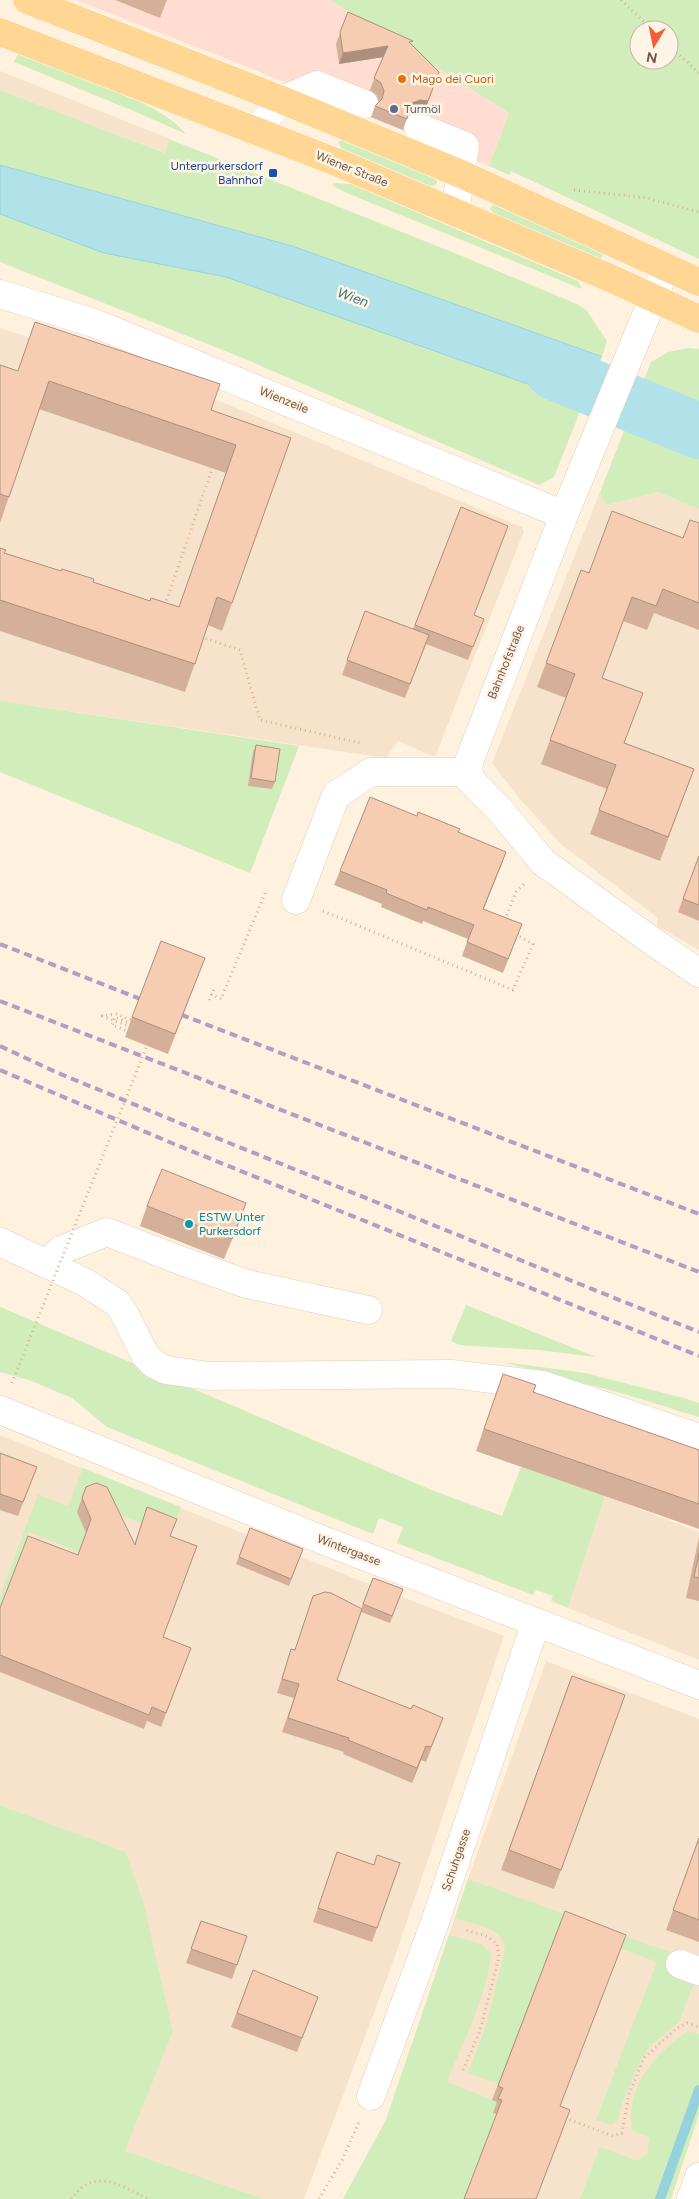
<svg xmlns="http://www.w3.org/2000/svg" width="699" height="2199" viewBox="0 0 699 2199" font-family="Figtree,sans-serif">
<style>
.residential{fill:#f7e3cb}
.commercial{fill:#ffded1}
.green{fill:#d0edbb;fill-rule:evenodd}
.water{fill:#b1e1e9;stroke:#96d2dc}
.pier{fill:#fef1dd}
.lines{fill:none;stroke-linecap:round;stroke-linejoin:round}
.stream{stroke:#96d2dc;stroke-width:10}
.river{stroke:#b1e1e9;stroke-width:56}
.minor-tunnel{stroke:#dccab7;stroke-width:28;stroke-dasharray:28 14;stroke-linecap:butt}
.minor-casing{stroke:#e5cebc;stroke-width:29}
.major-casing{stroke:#fff;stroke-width:29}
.path{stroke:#dbb096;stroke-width:3;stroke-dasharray:1 4;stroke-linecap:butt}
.minor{stroke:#fff;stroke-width:28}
.major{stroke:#ffd694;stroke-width:28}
.rail{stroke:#b39cc7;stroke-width:4;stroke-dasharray:8 5;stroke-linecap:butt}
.path-bridge{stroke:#dbb096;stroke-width:3;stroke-dasharray:1 4;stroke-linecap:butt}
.wall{fill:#d4b09a}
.shaded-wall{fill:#ac907d}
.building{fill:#f6cdb3;stroke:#ac907d}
.food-dot{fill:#e8710a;stroke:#fff5e6;stroke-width:2}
.service-dot{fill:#5c6f8a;stroke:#fff5e6;stroke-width:2}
.transit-dot{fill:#1a4fb4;stroke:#fff5e6;stroke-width:2}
.culture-dot{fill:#0f9aa8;stroke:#fff5e6;stroke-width:2}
.labels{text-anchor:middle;stroke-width:5;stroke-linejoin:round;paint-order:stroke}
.food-label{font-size:12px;fill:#c56008;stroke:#fff5e6;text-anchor:start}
.service-label{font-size:12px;fill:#4e5e75;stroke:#fff5e6;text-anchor:start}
.transit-label{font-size:12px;fill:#164399;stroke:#fff5e6;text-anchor:end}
.street-label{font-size:12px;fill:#765544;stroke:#fff5e6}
.culture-label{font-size:12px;fill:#0d838f;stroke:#fff5e6;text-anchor:start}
.water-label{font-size:14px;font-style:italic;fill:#397985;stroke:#fff5e6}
</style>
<rect width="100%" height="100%" fill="#fef1dd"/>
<!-- residential -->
<path class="residential" d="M0 71 170 139 166 153 0 90Z
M0 328 191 389 522 527 524 531 435 757 398 741 386 758 0 701Z
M600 492 606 505 658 492 699 509V950L657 926 658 918 562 845 518 797 492 763Z
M0 1435 371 1585 504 1636 392 1965 304 2199H264L125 2151 173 2032 144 1904 126 1852 0 1805Z
M605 1496 699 1532V1660L568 1608Z
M546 1661 699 1719V2071L654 2199H343L386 2120 468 1879Z"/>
<!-- commercial -->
<path class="commercial" d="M76 0H330L509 113 489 166 245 66Z"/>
<!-- green -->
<path class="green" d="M330 0H699V259L511 171 509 175 489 166 509 113ZM639 30H669V60H639Z
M18 54C62 71 158 99 186 134L136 112 14 62Z
M0 90 165 153 169 139 457 254 579 305 587 311 607 341 602 356 292 246 0 165Z
M342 139 436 178 437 183 435 185 430 186 341 148 338 142Z
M333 183 351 184 578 281 582 289 347 193 333 186Z
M494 203 605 253 601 258H598L493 213 490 209Z
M0 214 104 253 226 277 583 404 554 477 539 485 233 354 0 262Z
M688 348 699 349V509L658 492 606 505 600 492 651 362 668 352Z
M0 701 299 746 250 873 0 772Z
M466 1305 596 1357 539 1350 460 1345 451 1341Z
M0 1307 434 1491 502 1516 521 1467 605 1496 568 1608 551 1601 553 1596 536 1590 533 1595 397 1543 403 1527 379 1518 373 1534 107 1427 72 1398 29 1380 0 1372Z
M502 1362 585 1373 687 1399 699 1403V1417L621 1393Z
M83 1468 181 1507 171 1533 107 1511 89 1525 79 1552 29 1532 0 1608V1597L38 1494 68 1506Z
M0 1805 126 1852 144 1904 173 2032 125 2151 264 2199H0Z
M468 1879 683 1957 696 1978 679 2022 649 2047 639 2064 622 2103 618 2120 611 2125 596 2120 657 1962 560 1925 499 2084 468 2073 487 2023 505 1948 501 1937 491 1929 455 1918Z
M449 1935 482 1944 491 1954C486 1999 463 2040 447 2082L498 2102 497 2114 464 2199H343L386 2120Z
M688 2031 699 2034V2114L671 2199H580L600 2147 638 2161 647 2154 650 2138 632 2130C626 2084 654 2056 688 2031Z"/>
<!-- water -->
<path class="water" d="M0 165 292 246 620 363 601 410 226 277 104 253 0 214Z"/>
<!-- pier -->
<path class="pier" d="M603 354 621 361 601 412 583 406Z"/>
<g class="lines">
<!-- stream -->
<path class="stream" d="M660 2199 699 2090"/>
<!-- river -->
<path class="river" d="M554 372 699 431"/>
<!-- minor-tunnel -->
<path class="minor-tunnel" d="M369 92 423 114"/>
<defs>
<path id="minor" d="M418 127 465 146 455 212
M255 131 282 100 317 85 364 104
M666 267 564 515 468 764 470 780 500 810 543 862 645 936 699 973
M0 294 94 323 564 515
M296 900 336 795 371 772H469
M0 1242 47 1264 61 1250 107 1232 182 1261 247 1284 368 1310
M47 1264 86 1283 117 1303 124 1313 145 1355 154 1364 166 1370 209 1376 451 1374 543 1385 699 1438
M0 1410 325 1541 699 1685
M680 1964 699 1971
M371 2096 435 1922 536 1622
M691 2199 699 2177"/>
<path id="major" d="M27 0 282 100 461 174 699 282
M0 32 336 162 610 278 699 319"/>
</defs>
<!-- minor casing -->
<use href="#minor" class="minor-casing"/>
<!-- major casing -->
<use href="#major" class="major-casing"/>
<!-- path -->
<path class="path" d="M621 0 653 30
M669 45 699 73
M574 190 647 198 699 212
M165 605 213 466
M201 637 240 650 260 720 360 743
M323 911 513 990 533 944 515 934
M505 920 516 892 524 884
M211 994 221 999 266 891
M209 1000 214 989
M101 1016 116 1014 134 1021
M102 1016 131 1027
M130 1032 112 1025 115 1017 132 1024
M463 2070 480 2031 499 1957 497 1944 487 1936 465 1930
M565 2118 613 2136 622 2133 629 2094 644 2058 677 2028 687 2023 699 2027
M71 2199C97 2166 117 2185 149 2199
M319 2199 342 2160 359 2122"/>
<!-- minor -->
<use href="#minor" class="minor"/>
<!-- major -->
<use href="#major" class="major"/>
<!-- rail -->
<path class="rail" d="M0 944 153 1004
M0 1001 699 1272
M169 1010 699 1214
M0 1046 58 1073 182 1124 699 1332
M0 1070 174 1144 699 1356"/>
<!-- path-bridge -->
<path class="path-bridge" d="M12 1383 148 1043"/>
</g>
<!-- wall -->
<path class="wall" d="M115 0H167L160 18Z
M348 12 412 45 424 113 415 112 408 115 403 130 371 117 375 106 379 102 377 95 370 90 383 57 339 64 336 44Z
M35 322 211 410 291 438 222 631 208 625 185 692 0 631V548L5 553 93 582 150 601 179 607 226 473 39 409 0 523V365L18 371Z
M461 507 474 615 484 619 468 660 426 644 405 698 342 675 365 611 413 629Z
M699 523V630L654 613 647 630 623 621 602 678 625 743 694 769 660 861 590 834 607 789 541 764 566 698 537 687 546 663 589 573 683 538Z
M256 745 275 782 272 789 248 786 253 752Z
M458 832 506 852 483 909 522 924 503 973 462 956 468 939 423 921 422 924 381 907 382 904 334 885 340 871Z
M699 856V921L678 912Z
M205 958 168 1054 125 1037 132 1017Z
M246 1203 224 1259 140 1226 147 1206Z
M503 1374 533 1392 699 1450V1529L476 1451Z
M0 1453 37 1467 18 1516 0 1510Z
M86 1487 134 1545 147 1507 170 1536 163 1637 191 1648 161 1727 147 1721 144 1729 0 1672V1608L78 1555 86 1533 77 1512Z
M250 1528 303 1549 289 1586 236 1564Z
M699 1537V1601L686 1598Z
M373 1578 403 1589 390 1623 361 1612 337 1680 411 1709 443 1718 426 1762 421 1760 412 1783 343 1754 344 1752 282 1732 294 1698 277 1693 291 1649 295 1650 361 1609Z
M572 1676 625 1695 554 1889 501 1870Z
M699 1838V1942L666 1930Z
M337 1852 374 1865 400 1863 372 1942 313 1922Z
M565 1911 626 1935 496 2114 493 2113 497 2102 492 2100Z
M201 1921 247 1936 232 1979 186 1963Z
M253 1970 318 1997 297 2052 231 2027Z"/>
<!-- shaded-wall -->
<path class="shaded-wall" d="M388 46 384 57 339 64 343 53Z
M439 72 424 113 415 112 408 115 406 118 408 110 412 103 420 100Z
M506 852 501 866 478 923 483 909Z
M246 1203 239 1223 224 1259 232 1239Z
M426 1746 421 1760 412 1783 417 1768Z"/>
<!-- building -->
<path class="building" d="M348 12 413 41 409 42 439 72 428 101 420 100 412 103 408 110 407 119 375 106 382 99 384 91 381 83 374 78 388 46 343 53 340 32Z
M35 322 220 384 211 410 291 438 232 603 217 597 195 664 0 600V548L6 550 4 553 61 571 62 569 94 579 93 582 150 601 151 598 179 607 236 445 49 381 9 497 0 494V365L18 371Z
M461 507 508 526 474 615 484 619 473 647 415 625Z
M612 511 683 538 690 520 699 523V603L663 589 656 606 632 597 602 678 643 693 624 743 694 769 668 837 599 810 616 765 550 740 575 674 546 663 581 570 589 573Z
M365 611 429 635 410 684 347 660Z
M256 745 280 749 275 782 251 778Z
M370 797 417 816 418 812 460 829 458 832 506 852 483 909 522 924 508 959 467 942 474 925 428 907 427 910 386 893 387 890 340 871Z
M699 856V905L683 899Z
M161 941 205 958 175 1034 132 1017Z
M162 1169 246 1203 232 1239 147 1206Z
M503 1374 536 1385 533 1392 699 1450V1504L484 1429Z
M0 1453 37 1467 23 1502 0 1494Z
M96 1483 107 1487 135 1545 147 1507 177 1519 170 1536 197 1546 163 1637 191 1648 166 1713 152 1707 149 1715 0 1655V1608L28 1536 78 1555 91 1519 82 1498 86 1487Z
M250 1528 303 1549 291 1579 239 1557Z
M699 1553V1578L694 1577Z
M373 1578 403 1589 392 1616 363 1604Z
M325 1592 331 1593 362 1609 337 1680 411 1709 413 1705 443 1718 431 1747 426 1746 417 1768 348 1740 349 1738 288 1718 299 1684 282 1679 291 1649 295 1650 313 1596Z
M572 1676 625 1695 561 1870 509 1850Z
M699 1838V1920L673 1910Z
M337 1852 374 1865 377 1855 400 1863 377 1928 318 1908Z
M565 1911 626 1935 560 2106 570 2110 536 2199H464L502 2100 498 2099 503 2088 498 2086Z
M201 1921 247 1936 237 1965 191 1949Z
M253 1970 318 1997 302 2038 237 2013Z"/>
<!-- markers -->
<circle class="food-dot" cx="402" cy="79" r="5"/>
<circle class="service-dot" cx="394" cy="109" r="5"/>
<rect class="transit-dot" x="268" y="168" width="10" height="10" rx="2.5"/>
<circle class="culture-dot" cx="189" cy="1224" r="5"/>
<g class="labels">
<!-- food labels -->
<g class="food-label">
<text x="412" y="83">Mago dei Cuori</text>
</g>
<!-- service labels -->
<g class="service-label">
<text x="404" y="113">Turmöl</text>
</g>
<!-- transit labels -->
<g class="transit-label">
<text x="263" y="170">Unterpurkersdorf<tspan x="263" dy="14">Bahnhof</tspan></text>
</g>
<!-- street labels -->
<g class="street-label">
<text transform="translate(352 169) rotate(22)" y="4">Wiener Straße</text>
<text transform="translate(284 400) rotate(22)" y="4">Wienzeile</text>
<text transform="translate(506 662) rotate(-68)" y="4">Bahnhofstraße</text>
<text transform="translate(349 1550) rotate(21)" y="4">Wintergasse</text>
<text transform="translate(456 1860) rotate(-71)" y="4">Schuhgasse</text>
</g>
<!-- culture labels -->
<g class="culture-label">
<text x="199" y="1221">ESTW Unter<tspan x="199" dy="14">Purkersdorf</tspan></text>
</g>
<!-- water labels -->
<g class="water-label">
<text transform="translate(353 297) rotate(20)" y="5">Wien</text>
</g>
</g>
<!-- north arrow -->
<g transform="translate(654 45) rotate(190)"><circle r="24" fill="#fff5e6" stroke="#c8b5a5"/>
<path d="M0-4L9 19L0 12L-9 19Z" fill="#f55f36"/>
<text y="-8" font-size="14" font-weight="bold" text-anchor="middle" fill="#765544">N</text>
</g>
</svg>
